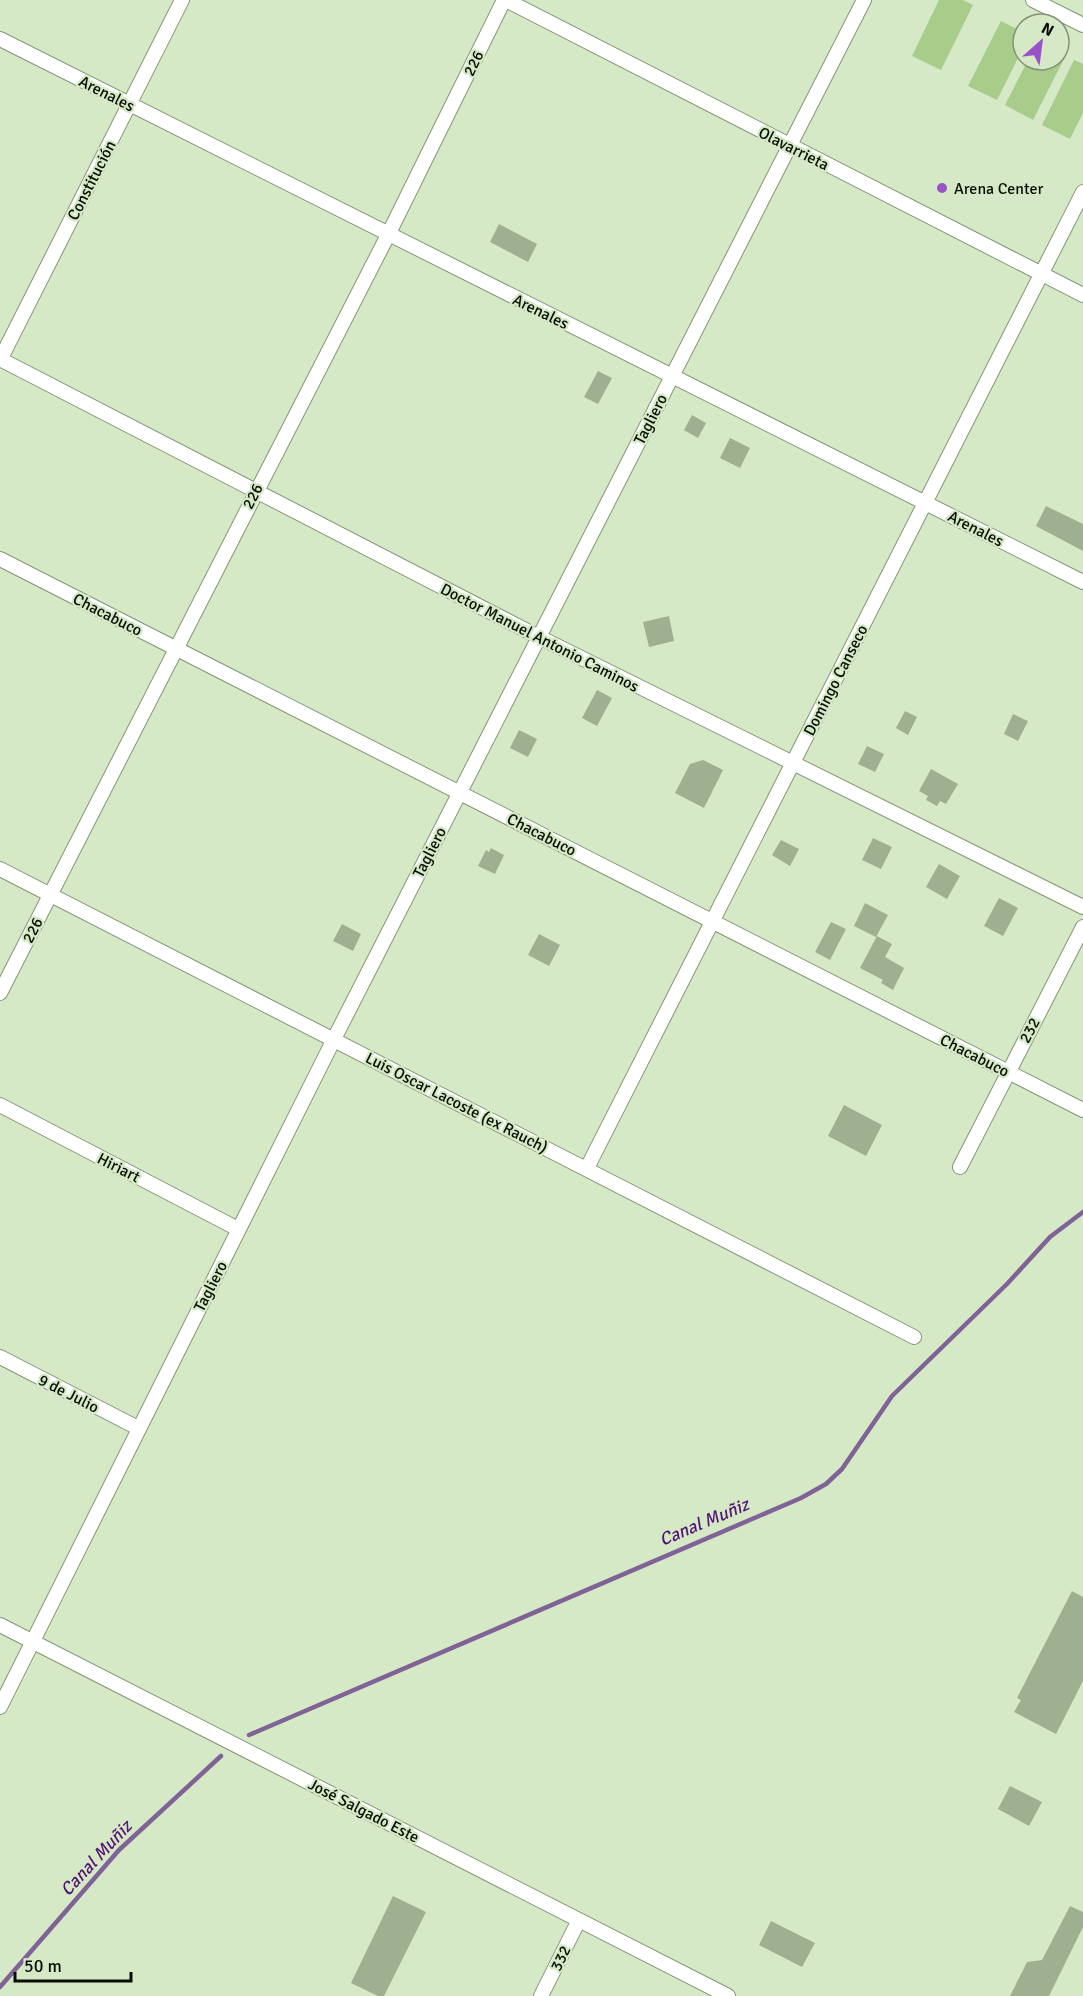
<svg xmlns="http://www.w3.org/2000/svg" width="1083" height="1996" viewBox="0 0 1083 1996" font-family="Signika,sans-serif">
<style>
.green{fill:#a8cc89}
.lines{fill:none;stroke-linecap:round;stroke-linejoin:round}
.stream{stroke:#806396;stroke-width:4.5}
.building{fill:#9eb08f}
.street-casing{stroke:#859677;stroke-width:16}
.street{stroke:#fff;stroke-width:14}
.poi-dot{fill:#9953c6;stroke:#d6e9c7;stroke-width:2}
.labels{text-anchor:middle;stroke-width:4.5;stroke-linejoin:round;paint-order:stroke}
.street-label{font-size:16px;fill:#080e04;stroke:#d6e9c7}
.poi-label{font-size:16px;fill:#080e04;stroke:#d6e9c7;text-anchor:start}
.water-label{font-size:18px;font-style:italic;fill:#531674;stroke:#d6e9c7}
</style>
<rect width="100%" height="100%" fill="#d6e9c7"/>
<!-- green -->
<path class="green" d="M939 0H963L973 5 941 70 912 56Z
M1001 21 1023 32V48L997 100 968 86Z
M1059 51 1066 55 1033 120 1005 105 1028 60H1059Z
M1074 60 1083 64V113L1070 139 1042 125Z"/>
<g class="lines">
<!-- stream -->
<path class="stream" d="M249 1735 801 1498 826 1484 842 1469 892 1396 1007 1284 1050 1237 1083 1212
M0 1987 119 1850 221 1756"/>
</g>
<!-- building -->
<path class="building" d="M499 224 537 244 528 262 490 242Z
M598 371 612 378 598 404 584 397Z
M692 415 706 423 698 438 684 430Z
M730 438 750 448 740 468 720 458Z
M1046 506 1083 524V551L1036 526Z
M669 616 674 641 649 647 643 622Z
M597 690 612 698 597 726 582 718Z
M905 711 917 717 908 735 896 728Z
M1013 714 1028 721 1018 741 1004 734Z
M519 730 537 739 528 757 510 748Z
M867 746 884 754 875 772 858 764Z
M703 760 723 770 704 808 675 793 690 764Z
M931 769 958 784 946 804 940 801 937 806 926 800 928 796 919 791Z
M873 838 892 847 881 869 862 860Z
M781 840 799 849 790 866 772 855Z
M491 848 504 855 495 874 478 866 486 850 489 852Z
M939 864 960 876 947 899 926 887Z
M999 898 1018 908 1003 936 984 926Z
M865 903 888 915 876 937 854 926Z
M831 922 846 929 830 960 815 952Z
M342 924 361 934 353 951 333 941Z
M539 934 560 945 549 966 528 955Z
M877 936 892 944 885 957 904 968 893 990 881 983 883 980 860 968Z
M844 1105 882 1125 866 1156 828 1136Z
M1072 1591 1083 1597V1681L1056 1734 1014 1712 1021 1700 1017 1698Z
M1010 1786 1042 1802 1029 1826 998 1809Z
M393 1896 426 1912 384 1996H378L351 1983Z
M1070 1906 1083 1912V1927L1049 1996H1010L1027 1962 1042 1960Z
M771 1921 815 1943 802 1967 759 1945Z"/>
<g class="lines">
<defs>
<path id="street" d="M506 0 1083 295
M1033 0 1083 25
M0 39 1083 582
M0 359 539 637 1083 907
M0 360 182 0
M0 559 1083 1110
M0 869 914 1337
M0 993 388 235 504 0
M0 1105 238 1229
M960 1167 1083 927
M587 1168 1083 192
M0 1357 138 1428
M0 1625 728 1996
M0 1707 334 1039 864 0
M541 1996 579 1920"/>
</defs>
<!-- street casing -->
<use href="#street" class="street-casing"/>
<!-- street -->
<use href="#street" class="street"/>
</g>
<!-- markers -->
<circle class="poi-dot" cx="942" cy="188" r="6"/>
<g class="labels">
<!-- street labels -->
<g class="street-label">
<text transform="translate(473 63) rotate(-64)" y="6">226</text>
<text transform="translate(107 93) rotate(27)" y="6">Arenales</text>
<text transform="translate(794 148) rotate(27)" y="6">Olavarrieta</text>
<text transform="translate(91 180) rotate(-63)" y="6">Constitución</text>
<text transform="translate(541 311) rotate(26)" y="6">Arenales</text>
<text transform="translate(650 419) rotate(-63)" y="6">Tagliero</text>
<text transform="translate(252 496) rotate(-63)" y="6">226</text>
<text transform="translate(976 528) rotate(27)" y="6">Arenales</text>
<text transform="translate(108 614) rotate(27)" y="6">Chacabuco</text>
<text transform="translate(540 637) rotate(27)" y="6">Doctor Manuel Antonio Caminos</text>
<text transform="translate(835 680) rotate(-63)" y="6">Domingo Canseco</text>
<text transform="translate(542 834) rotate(27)" y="6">Chacabuco</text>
<text transform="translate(429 852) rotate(-63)" y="6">Tagliero</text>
<text transform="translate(32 930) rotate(-63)" y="6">226</text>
<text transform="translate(1029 1030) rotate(-62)" y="6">232</text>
<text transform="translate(975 1055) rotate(27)" y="6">Chacabuco</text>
<text transform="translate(457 1102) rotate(27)" y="6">Luis Oscar Lacoste (ex Rauch)</text>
<text transform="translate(119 1167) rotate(27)" y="6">Hiriart</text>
<text transform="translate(210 1286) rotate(-63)" y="6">Tagliero</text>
<text transform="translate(69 1393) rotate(27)" y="6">9 de Julio</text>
<text transform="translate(364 1810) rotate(27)" y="6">José Salgado Este</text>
<text transform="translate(560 1958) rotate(-64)" y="6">332</text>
</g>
<!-- poi labels -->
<g class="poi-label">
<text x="954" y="194">Arena Center</text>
</g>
<!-- water labels -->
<g class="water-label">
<text transform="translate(704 1522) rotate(-23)" y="6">Canal Muñiz</text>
<text transform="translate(96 1858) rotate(-47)" y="6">Canal Muñiz</text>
</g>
</g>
<!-- north arrow -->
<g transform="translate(1041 42) rotate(28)"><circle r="28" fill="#d6e9c7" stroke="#849179" stroke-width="1.5"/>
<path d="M0-4.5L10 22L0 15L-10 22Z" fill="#9953c6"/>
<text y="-9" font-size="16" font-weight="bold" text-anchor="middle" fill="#080e04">N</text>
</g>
<!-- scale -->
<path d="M15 1972v9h116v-9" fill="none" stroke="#080e04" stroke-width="3"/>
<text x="24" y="1972" font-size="18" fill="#080e04" stroke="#d6e9c7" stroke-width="4.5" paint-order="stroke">50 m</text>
</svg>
